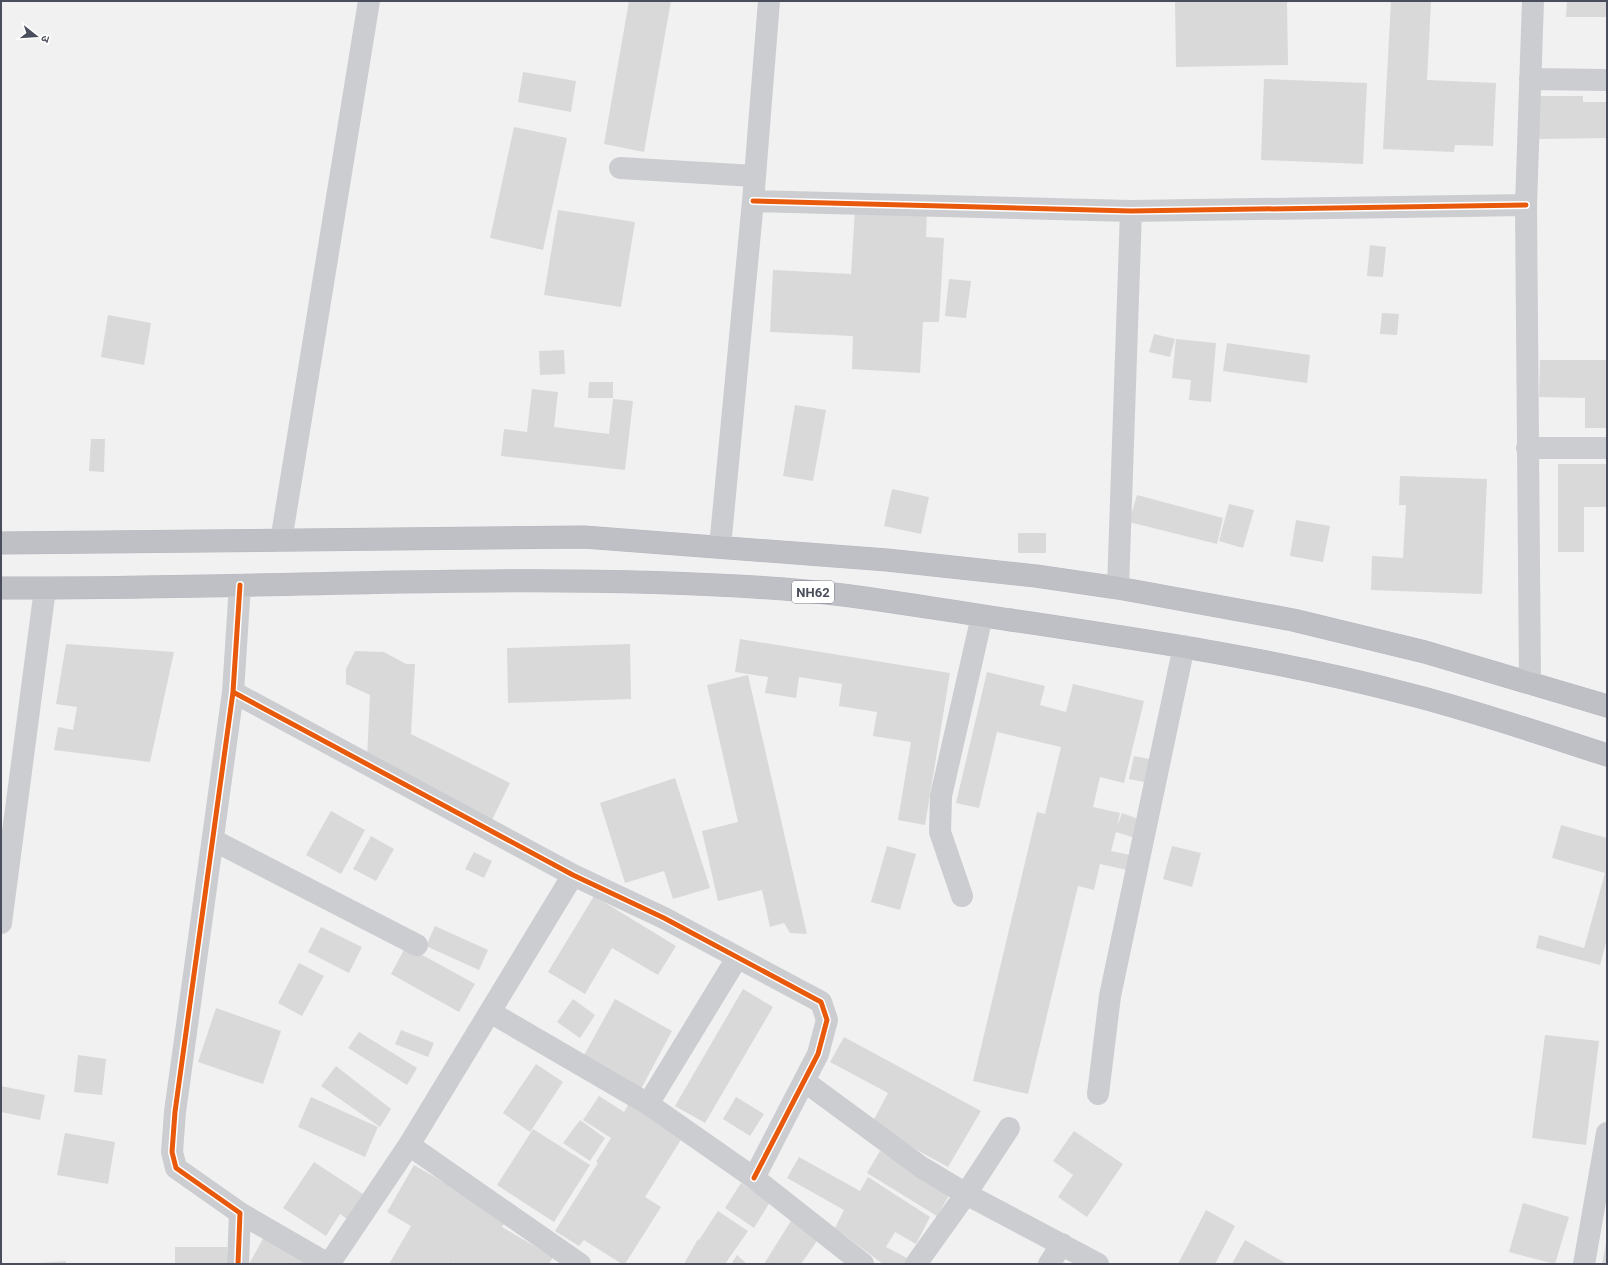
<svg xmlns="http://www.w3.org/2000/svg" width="1608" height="1265" viewBox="0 0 1608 1265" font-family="Roboto,'Noto Sans Devanagari',sans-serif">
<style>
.building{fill:#d9d9da}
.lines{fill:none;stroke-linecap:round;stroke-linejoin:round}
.highway-casing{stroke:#b7b8bf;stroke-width:23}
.minor{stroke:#cccdd1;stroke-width:22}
.highway{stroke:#bec0c6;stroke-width:22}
.cycleway-casing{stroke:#fff;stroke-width:8}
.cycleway{stroke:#e8590c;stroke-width:5}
.labels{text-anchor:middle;stroke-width:3;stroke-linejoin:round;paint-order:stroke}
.shield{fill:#fff;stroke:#80828c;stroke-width:1}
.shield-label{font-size:13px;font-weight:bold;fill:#4a4d5b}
</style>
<rect width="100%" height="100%" fill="#f1f1f1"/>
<!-- building -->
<path class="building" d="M629 1H671L644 152 604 144Z
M1175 1H1287L1288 65 1176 67Z
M1391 1 1431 2 1427 80 1496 83 1493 146 1455 145 1454 152 1383 149Z
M1567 1H1607V17H1566Z
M523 72 576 81 571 112 518 102Z
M1264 79 1367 83 1363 164 1261 160Z
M1539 96H1583V102H1607V138L1539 139Z
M514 127 567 138 543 250 490 238Z
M855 209 927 213 926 237 944 238 939 322H923L920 373 852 369 853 336 770 332 773 270 851 274Z
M558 210 635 222 621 307 544 295Z
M1370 245 1386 247 1383 277 1367 276Z
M949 279 971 281 966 318 945 316Z
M1382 313 1399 314 1397 335 1380 334Z
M108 315 151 323 144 365 101 357Z
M1154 334 1175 339 1170 357 1149 352Z
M1176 339 1216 343 1211 402 1189 400 1191 380 1172 378Z
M1227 343 1310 355 1307 383 1223 371Z
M564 350 565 374 540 375 539 351Z
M1540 360H1607V428H1585V398L1539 397Z
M589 382H613V398H588Z
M532 389 558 392 554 427 609 434 613 399 633 401 625 470 501 456 504 429 527 432Z
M795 405 826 410 813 481 783 476Z
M91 439H105L104 472 89 471Z
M1558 464H1607V507H1584V552H1558Z
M1400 476 1487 479 1482 594 1371 590 1372 556 1403 558 1406 505H1399Z
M892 489 929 497 921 534 884 526Z
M1137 495 1223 518 1217 544 1129 522Z
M1229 504 1254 510 1243 548 1219 541Z
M1296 520 1330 526 1323 562 1290 556Z
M1018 533H1046V553H1018Z
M740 639 950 673 925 825 898 820 911 742 873 736 877 712 839 706 842 684 799 677 796 698 765 693 768 677 735 672Z
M66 644 174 652 150 762 54 750 58 727 73 730 77 707 56 704Z
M630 644 631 699 508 703 507 648Z
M355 651 384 652 406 664H415L411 734 510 783 492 820 367 758 370 695 346 684V669Z
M987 672 1045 686 1040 705 1066 712 1073 684 1144 701 1124 783 1100 777 1093 807 1120 813 1117 827 1122 813 1141 820 1135 838 1116 832 1111 851 1130 855 1127 870 1100 864 1094 890 1078 886 1028 1094 973 1081 1037 812 1045 814 1061 747 997 732 979 808 956 803Z
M748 675 807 934 790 933 784 923 770 927 762 890 718 901 702 831 738 822 707 685Z
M1134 756 1154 760 1149 783 1129 779Z
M675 778 710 888 673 899 664 871 625 883 600 803Z
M331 811 365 830 341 874 306 855Z
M1561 825 1607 838V939L1600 965 1536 948 1539 935 1584 948 1605 873 1552 858Z
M371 836 394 849 376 881 353 869Z
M887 846 916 854 900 910 871 902Z
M1172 846 1201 853 1192 887 1163 879Z
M474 852 492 861 484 878 465 869Z
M594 896 676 946 658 975 612 948 585 994 548 972Z
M435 926 488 950 479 970 426 946Z
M321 927 362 947 349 973 308 952Z
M406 946 475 984 459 1012 391 974Z
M299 963 324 976 302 1016 278 1003Z
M743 989 773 1007 705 1123 675 1106Z
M573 999 595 1015 580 1038 557 1022Z
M615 999 672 1031 641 1089 583 1057Z
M216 1008 281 1031 263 1084 198 1062Z
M401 1030 434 1043 428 1057 395 1044Z
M359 1032 417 1068 407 1085 348 1048Z
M1545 1035 1599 1041 1586 1145 1532 1138Z
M844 1037 981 1111 948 1167 871 1125 888 1093 830 1062Z
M78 1055 106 1059 102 1095 74 1092Z
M536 1064 563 1082 530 1132 503 1113Z
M336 1066 391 1109 380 1127 321 1086Z
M1 1086 45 1095 40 1120 1 1112Z
M599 1096 624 1112 630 1102 684 1135 645 1197 661 1207 625 1264H622L584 1240 579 1246 555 1231 598 1163 596 1162 611 1138 583 1120Z
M311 1097 378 1127 365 1157 298 1127Z
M736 1097 764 1114 750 1136 723 1119Z
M580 1120 605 1138 590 1161 563 1143Z
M533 1129 590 1165 554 1222 497 1185Z
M1074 1131 1123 1164 1087 1217 1058 1197 1073 1175 1053 1161Z
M65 1133 115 1142 108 1184 57 1175Z
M880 1151 950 1194 937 1216 867 1173Z
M799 1157 860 1191 868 1177 930 1217 916 1244 895 1232 886 1247 909 1259 906 1264H883L835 1228 844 1210 787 1178Z
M314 1162 363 1194 347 1219 340 1214 326 1236 283 1208Z
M414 1165 507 1219 502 1227 553 1257 549 1264H456L453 1262 452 1264H389L411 1226 387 1212Z
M741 1183 770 1202 754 1228 725 1208Z
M1523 1203 1569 1217 1555 1264 1509 1252Z
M1206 1210 1235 1226 1215 1264H1178Z
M718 1211 748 1231 725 1264H684L698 1239 699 1240Z
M794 1216 821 1235 801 1264H764Z
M264 1237 312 1264H249Z
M1245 1240 1287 1264H1232Z
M1606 1243 1607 1264H1602Z
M175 1247H227L228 1264H175Z
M737 1255 747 1264H731Z
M66 1261V1264H38V1263Z"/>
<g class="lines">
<defs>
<path id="highway" d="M1 543 584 537 887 560 1036 576 1118 588 1293 620 1425 652 1607 706
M1 588C262 590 524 570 784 589 861 595 935 609 1011 620 1145 640 1280 660 1412 695 1478 712 1542 734 1607 755"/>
</defs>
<!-- highway casing -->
<use href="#highway" class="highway-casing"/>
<!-- minor -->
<path class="minor" d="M1530 79 1607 80
M620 168 754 176
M753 201 1131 211 1526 205
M1527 448H1607
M281 541 369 1
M720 547 753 201 769 1
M1118 588 1131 211
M1530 683 1526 205 1533 1
M233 692 573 875 664 918 821 1002 827 1020 818 1054 754 1178
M213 840 417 945
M962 896 940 832 941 796 982 616
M1 923 45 589
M490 1012 648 1104 754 1178 863 1264
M804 1081 921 1167 966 1194 1009 1128
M1098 1094 1110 996 1184 646
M648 1104 737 958
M409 1145 580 1264
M240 1213 328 1264
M238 1264 240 1213 176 1168 172 1152 175 1112 233 692 240 585
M329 1264 409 1145 573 875
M916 1264 966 1194 1098 1264
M1049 1264 1062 1244
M1584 1264 1607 1133"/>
<!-- highway -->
<use href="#highway" class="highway"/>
<defs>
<path id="cycleway" d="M753 201 1131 211 1526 205
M233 692 573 875 664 918 821 1002 827 1020 818 1054 754 1178
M238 1264 240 1213 176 1168 172 1152 175 1112 233 692 240 585"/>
</defs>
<!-- cycleway casing -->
<use href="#cycleway" class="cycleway-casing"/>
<!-- cycleway -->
<use href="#cycleway" class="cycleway"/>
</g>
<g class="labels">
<!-- shield labels -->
<rect class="shield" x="792" y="581" width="42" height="22" rx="3"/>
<g class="shield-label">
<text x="813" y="597">NH62</text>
</g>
</g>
<!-- border -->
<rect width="1608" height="1265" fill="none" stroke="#4a4d5b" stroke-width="4"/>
<!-- north arrow -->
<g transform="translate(36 36) rotate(107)" stroke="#ffffff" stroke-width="3" paint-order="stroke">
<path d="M0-3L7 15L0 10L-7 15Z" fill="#4a4d5b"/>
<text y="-6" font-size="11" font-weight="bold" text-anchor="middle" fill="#4a4d5b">उ</text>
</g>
</svg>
